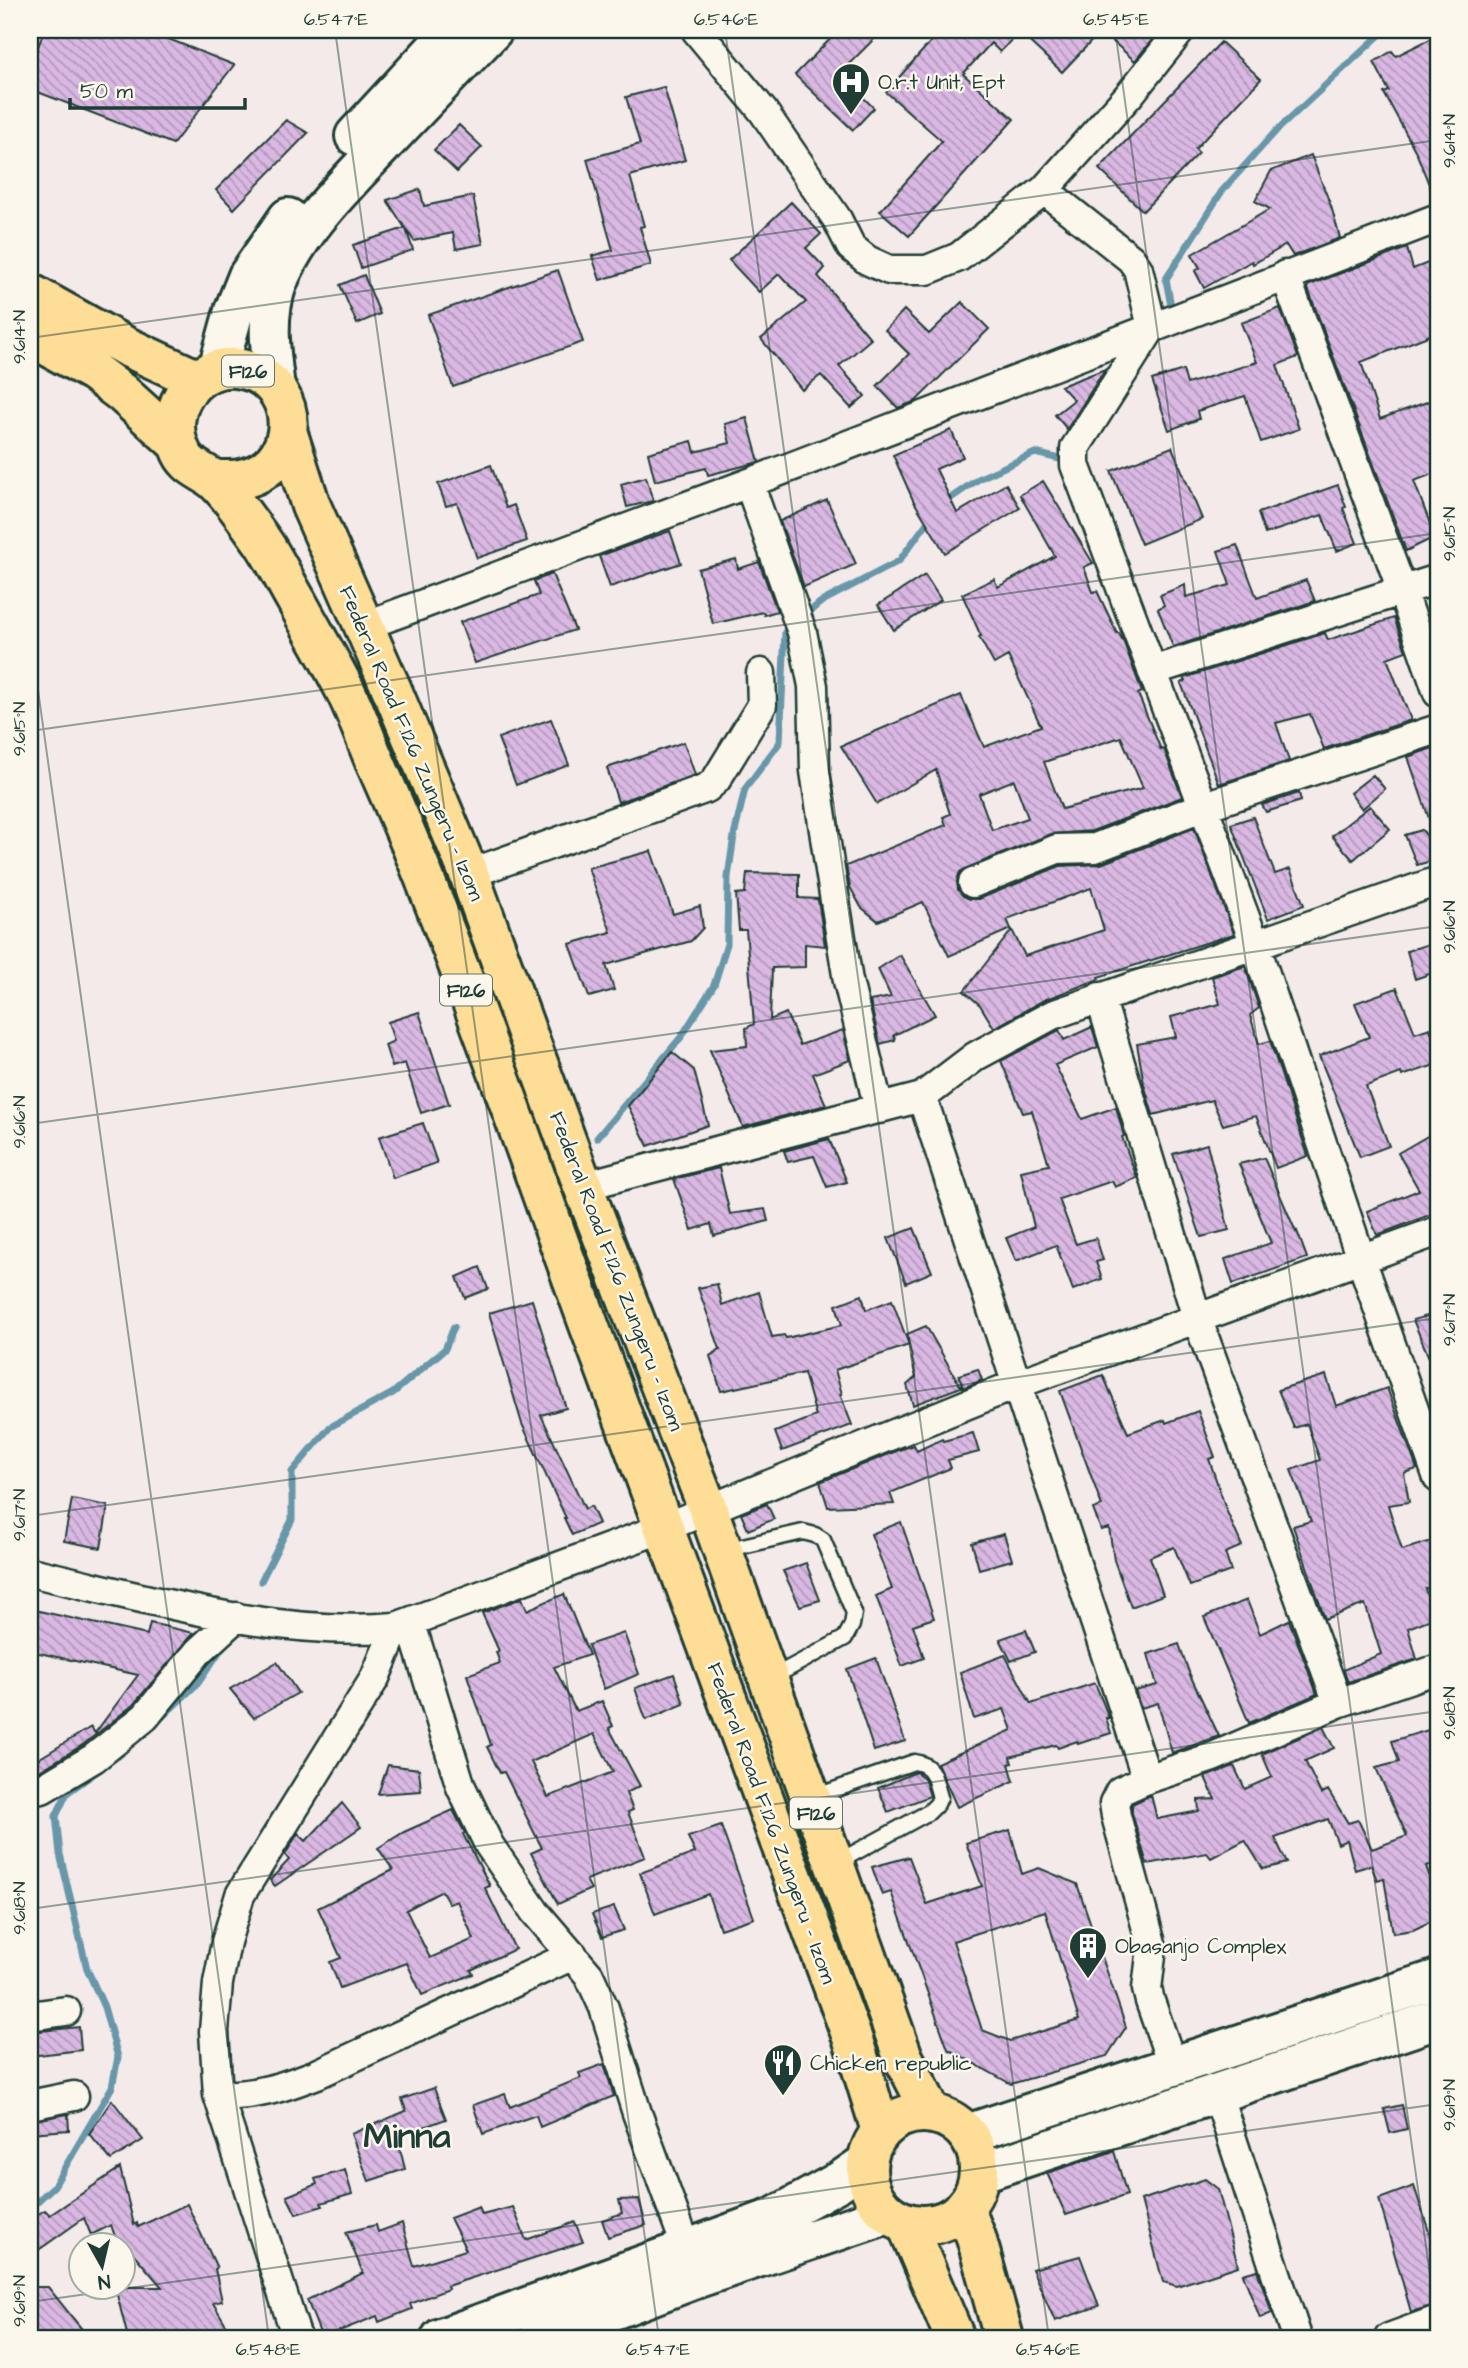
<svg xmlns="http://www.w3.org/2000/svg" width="1468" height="2368" viewBox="0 0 1468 2368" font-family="'Architects Daughter',sans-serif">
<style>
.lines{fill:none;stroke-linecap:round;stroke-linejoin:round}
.stream{stroke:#6797a9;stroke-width:7}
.building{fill:url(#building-back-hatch);stroke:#1f3d34;stroke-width:2;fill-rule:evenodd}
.lane-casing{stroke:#1f3d34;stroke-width:19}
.street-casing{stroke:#1f3d34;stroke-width:33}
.secondary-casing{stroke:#1f3d34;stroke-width:44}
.primary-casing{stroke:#1f3d34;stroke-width:44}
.lane{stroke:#fbf7ec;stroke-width:14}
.street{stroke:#fbf7ec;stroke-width:28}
.secondary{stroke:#fbf7ec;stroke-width:38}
.primary{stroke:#fedd96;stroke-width:38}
.ticks{fill:none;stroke:#1f3d34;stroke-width:2;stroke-opacity:0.45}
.labels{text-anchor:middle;stroke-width:5;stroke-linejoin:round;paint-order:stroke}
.shield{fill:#fbf7ec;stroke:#61756b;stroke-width:2}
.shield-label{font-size:19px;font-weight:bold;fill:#1f3d34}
.poi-label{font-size:21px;fill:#1f3d34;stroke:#fbf7ec;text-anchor:start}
.street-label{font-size:21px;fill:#1f3d34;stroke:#fbf7ec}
.town-label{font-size:35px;font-weight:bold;fill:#1f3d34;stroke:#fbf7ec}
.neatline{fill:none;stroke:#1f3d34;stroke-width:2.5}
.ticks-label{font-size:18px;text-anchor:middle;fill:#1f3d34}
</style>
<defs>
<pattern id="building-back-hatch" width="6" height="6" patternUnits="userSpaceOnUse" patternTransform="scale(1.75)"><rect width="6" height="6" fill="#dab8e3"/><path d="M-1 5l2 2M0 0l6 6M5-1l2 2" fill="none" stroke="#b097b9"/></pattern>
</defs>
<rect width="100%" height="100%" fill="#f4eaea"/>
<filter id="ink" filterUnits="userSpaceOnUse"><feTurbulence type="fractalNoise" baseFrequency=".0143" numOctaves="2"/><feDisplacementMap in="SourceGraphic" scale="14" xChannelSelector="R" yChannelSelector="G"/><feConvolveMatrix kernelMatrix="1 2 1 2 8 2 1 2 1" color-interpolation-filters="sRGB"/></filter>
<g filter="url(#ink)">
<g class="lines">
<!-- stream -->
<path class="stream" d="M1170 301 1166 279 1222 191 1276 131 1385 30
M945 502 980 478 1035 453 1064 460
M804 616 821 602 899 561 932 516
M597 1138 682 1036 714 985 727 944 728 877 734 836 745 789 780 742 785 632 792 626
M261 1581 292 1520V1472L330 1427 393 1393 445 1349 454 1327
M161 1718 198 1683 224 1645
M30 2208 54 2186 112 2087 118 2057 104 2007 87 1969 60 1854 56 1816 67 1793 121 1754"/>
</g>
<!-- building -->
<path class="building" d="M44 30H146L234 65 173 144 30 89V70Z
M839 30H883L839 74 874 108 853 130 795 75Z
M941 30H1160L1135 61 1101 31 1062 72 1019 32 1000 52 991 43 963 74 1014 119 909 236 880 211 942 141 886 92Z
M1438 35V202H1436L1416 152 1384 93 1389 91 1374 62 1392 51 1396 56Z
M1221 42 1261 79 1195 149 1199 153 1143 211 1099 169Z
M664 87 685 160 630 176 644 226 640 227 651 265 600 280 592 256 613 250 587 159 640 144 626 97Z
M286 120 308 133 234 209 216 190Z
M459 125 482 147 457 172 434 150Z
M1311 155 1331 206 1340 238 1293 256 1286 245 1253 264 1252 261 1204 288 1195 271 1200 268 1192 254 1270 209 1255 201 1271 171Z
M420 189 424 206 473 196 483 244 456 249 453 233 414 241 406 229 413 250 361 268 353 245 405 228 387 200Z
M791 202 821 234 806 248 825 268 818 276 871 339 839 366 865 396 851 408 821 375 802 390 761 339 806 302 779 274 759 292 729 260Z
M1407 248 1413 269 1438 259V332L1361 362 1380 419 1438 398V472L1414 481 1435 537 1406 551 1307 286Z
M558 270 583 342 453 387 428 315Z
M364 275 380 314 357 324 340 285Z
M962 302 989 329 916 401 898 408 877 386 909 354 885 330 904 310 929 334Z
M1280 308 1298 357 1277 365 1299 429 1261 442 1245 396 1197 411 1199 419 1169 430 1152 380 1183 370 1187 384 1257 362 1241 323Z
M1105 369 1067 429 1055 415 1074 400 1061 386Z
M747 418 759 462 708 475 706 468 655 481 648 453 692 441 695 452 730 443 725 424Z
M951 430 963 457 936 469 957 513 1006 484 1020 508 945 553 913 500 893 455Z
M1172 447 1202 519 1141 544 1111 471Z
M491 465 506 508 514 505 527 541 477 558 457 503 446 506 438 484Z
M646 477 653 501 627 507 621 484Z
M1043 481 1093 563 1084 567 1093 592 1097 591 1117 633H1119L1124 643 1142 692 1138 694 1161 750 1164 749 1182 797 1092 831 1051 834 967 868 960 872 957 880 958 890 963 896 970 899H979L1060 866 1101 864 1194 828 1234 934 1098 977 1099 979 1044 1000 994 1028 980 1005 964 991 1012 930 1025 956 1104 930 1091 888 1007 919 1011 929 949 956 923 902 878 921 861 907 850 887 846 866 946 825 943 817 950 814 936 770 877 804 841 746 961 695 984 747 1041 726 1008 656 994 664 979 637 981 636 962 594 994 579 998 587 1055 556 1020 495ZM1121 737 1143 788 1062 809 1044 762ZM1014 780 1028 818 992 830 979 794Z
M1338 485 1346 507 1343 508 1357 543 1337 551 1322 515 1265 534 1258 513Z
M827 500 856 564 804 587 780 521Z
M670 531 681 563 610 587 599 556Z
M1237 545 1257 598 1306 580 1315 601 1173 647 1158 609 1164 605 1160 595 1185 585 1186 597 1230 585 1218 551Z
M736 559 738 569 759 562 777 611 764 615 763 612 713 624 698 569Z
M552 574 575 630 475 663 460 622 539 595 534 581Z
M925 575 941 600 894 630 878 605Z
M1394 618 1406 651 1387 658 1411 720 1324 749 1310 714 1276 723 1289 761 1219 784 1181 683 1186 681 1184 678 1325 633 1328 640Z
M551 719 569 765 516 785 498 738Z
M684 742 695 775 618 802 607 768Z
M1438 746V836H1435L1408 757Z
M1373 775 1385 789 1362 809 1350 793Z
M1299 793 1301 801 1266 812 1262 805Z
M1370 806 1390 829 1353 860 1332 836Z
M1253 817 1275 874 1290 869 1304 905 1268 919 1231 824Z
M1422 830 1438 849V859L1417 865 1405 835Z
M651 851 673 914 700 906 703 928 691 941 606 965 614 990 589 997 570 944 611 932 588 868Z
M747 873 799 874V898L818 899 825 946 805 944V967L772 968 770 1020 786 1013 800 1045 843 1030 850 1060 813 1074 826 1105 743 1127 710 1050 747 1046 746 1028 754 1024 746 930H739L736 894 745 893Z
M1438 941V971L1415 979 1407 951Z
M900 955 935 1015 894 1035 895 1040 880 1044 870 1001 891 997 878 969Z
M1245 966 1259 1008 1250 1015 1259 1044 1270 1041 1308 1156 1276 1168 1256 1116 1223 1125 1212 1100 1153 1115 1144 1084 1137 1044 1176 1037 1171 1017 1220 1004 1212 977Z
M1397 988 1415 1033 1430 1028 1438 1052V1064L1402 1076 1401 1073 1366 1086 1389 1146 1360 1157 1319 1056 1369 1037 1355 1003Z
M419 1012 449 1104 421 1113 405 1063 392 1067 385 1045 394 1041 388 1022Z
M1092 1027 1098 1047 1055 1065 1082 1119 1116 1107 1124 1136 1122 1137 1137 1178 1115 1187 1112 1181 1059 1199 1076 1244 1096 1238 1103 1260 1096 1262 1102 1279 1073 1290 1056 1245 1016 1261 1006 1238 1034 1227 1021 1171 1049 1165 1032 1111 1023 1113 1001 1061 1059 1030 1064 1040Z
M672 1052 694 1070 708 1125 648 1146 628 1106Z
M423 1123 437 1163 393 1178 379 1137Z
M1438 1130V1215L1432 1214 1377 1235 1367 1211 1419 1190 1398 1153Z
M829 1139 847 1182 827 1187 814 1156 788 1162 784 1151Z
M1207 1144 1229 1230 1201 1237 1173 1154Z
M1264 1158 1296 1232 1297 1231 1307 1258 1233 1284 1225 1259 1271 1243 1239 1164Z
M719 1168 730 1214 765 1209 768 1221 714 1236 711 1224 692 1230 674 1179Z
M914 1228 932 1272 906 1283 888 1238Z
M480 1267 488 1289 465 1298 457 1277Z
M717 1284 722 1305 759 1292 772 1337 784 1335 786 1338 842 1325 836 1305 862 1295 866 1310 892 1300 909 1345 907 1334 926 1326 961 1387 913 1405 907 1385 916 1377 909 1345 835 1370 842 1394H840L852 1425 782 1451 775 1432 816 1416 804 1373 721 1391 710 1356 720 1349 698 1288Z
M532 1300 566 1408 541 1415 585 1509 591 1506 599 1523 572 1535 564 1518H566L522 1424 489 1313Z
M1438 1313V1379L1413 1320Z
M978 1369 982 1380 963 1388 959 1375Z
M1103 1375 1128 1433 1165 1420 1166 1423 1198 1411 1215 1457 1209 1459 1227 1512 1242 1546 1225 1553 1231 1571 1190 1586 1174 1547 1150 1557 1163 1595 1131 1607 1114 1560 1109 1528 1101 1530 1093 1509 1102 1506 1060 1391Z
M1326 1375 1336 1406 1387 1388 1417 1469 1404 1473 1409 1502 1388 1505 1402 1550 1438 1539V1584L1425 1589 1436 1617 1408 1628 1417 1659 1348 1682 1343 1670 1381 1654 1365 1604 1325 1619 1293 1526 1311 1521 1291 1470 1320 1460 1307 1424 1294 1428 1278 1390Z
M973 1433 979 1452 948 1460 951 1468 890 1493 894 1504 828 1507 820 1482 899 1450 914 1445 917 1451 942 1439 943 1441Z
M72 1499 108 1506 101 1548 64 1541Z
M767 1504 774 1519 748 1530 741 1514Z
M901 1522 934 1618 913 1625 924 1658 902 1666 876 1596 892 1589 871 1534Z
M1004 1534 1012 1560 979 1569 972 1543Z
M806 1563 820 1600 800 1606 783 1571Z
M564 1594 589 1655 554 1667 576 1711 602 1701 613 1726 609 1728 640 1786 626 1793 633 1810 628 1812 645 1857 586 1880 591 1889 558 1904 531 1853 542 1848 504 1772 500 1773 487 1747 491 1745 467 1675 500 1663 496 1652 499 1651 482 1613 522 1598 527 1610ZM594 1734 613 1772 548 1797 531 1762Z
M1247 1600 1260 1634 1289 1620 1317 1694 1249 1723 1204 1617Z
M30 1609 147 1635 150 1623 194 1633 133 1705 84 1744 36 1773 30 1774V1764L91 1727 95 1733 138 1675 30 1651Z
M1026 1630 1035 1652 1011 1661 1000 1639Z
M624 1633 639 1674 604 1689 588 1645Z
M1179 1644 1190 1675 1219 1736 1172 1753 1158 1703 1141 1708 1135 1691 1157 1685 1148 1654Z
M1005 1655 1031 1704 1095 1683 1109 1718H1106L1111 1733 1078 1744 1077 1741 1058 1748 1056 1745 1010 1757 1012 1763 1009 1764 1014 1781 957 1807 937 1763 1012 1730 1004 1709 974 1719 960 1672Z
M876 1658 905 1741 874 1751 847 1669Z
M277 1662 298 1693 254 1718 230 1689Z
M674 1674 684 1704 646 1720 635 1688Z
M1323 1727 1334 1748 1305 1761 1321 1794 1328 1790 1348 1823 1358 1820 1372 1849 1407 1836 1376 1768 1399 1762 1392 1741 1438 1727V1863L1426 1866 1438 1902V1918L1413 1930 1393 1933 1384 1878 1377 1880 1371 1865 1355 1870 1347 1840 1338 1844 1328 1819 1275 1838 1287 1863 1263 1869 1245 1840 1211 1858 1207 1853 1147 1864 1132 1813V1804L1151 1795 1157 1819 1199 1811 1198 1800 1215 1799 1205 1777 1234 1766 1245 1789 1272 1777 1262 1754Z
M388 1765 419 1769 421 1791 378 1794Z
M916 1772 924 1778 930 1796 888 1812 878 1788Z
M342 1803 361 1827 275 1886 270 1880 289 1860 285 1855 298 1833 306 1841Z
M453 1810 465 1833 463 1834 490 1886 485 1888 515 1949 471 1970 473 1974 422 1995 407 1963 340 1988 330 1962 341 1958 318 1908 393 1870 378 1848 404 1832ZM442 1891 449 1904 457 1901 474 1939 430 1958 406 1910Z
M721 1826 754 1918 720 1929 708 1894 655 1914 640 1873 695 1853 688 1837Z
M1010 1830 1022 1874 1039 1868 1077 1884 1126 2027 1107 2056 1011 2084 948 2049 891 1892 882 1895 872 1867 909 1857 927 1904 982 1886 966 1843ZM1045 1911 1079 2020 1010 2041 982 2030 953 1941Z
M614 1907 624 1930 602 1937 592 1914Z
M79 2027 81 2050 30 2056V2032Z
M604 2064 614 2096 540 2127 536 2115 483 2134 473 2105 505 2094 510 2107 581 2078 579 2073Z
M434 2088 446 2119 397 2137 405 2169 369 2181 351 2134 406 2111 402 2099Z
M112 2100 143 2140 111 2160 89 2134Z
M1402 2105 1407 2129 1390 2133 1384 2109Z
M68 2114 69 2130 30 2133V2121Z
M1114 2151 1127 2195 1066 2215 1047 2173Z
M120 2168 134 2225 137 2223 138 2227 187 2204 217 2268 215 2269 222 2301 213 2303 234 2338H128L115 2287H162L126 2245H118L111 2225 91 2235 84 2218 30 2256V2219L45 2210 50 2215Z
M345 2170 352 2194 321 2203 323 2206 296 2214 287 2196 317 2184 315 2179Z
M1205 2179 1218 2189 1238 2266 1177 2286 1163 2282 1141 2200Z
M1414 2186 1438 2259V2304L1411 2312 1379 2199Z
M639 2199 646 2225 608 2237 602 2220 622 2213 619 2200Z
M479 2207 482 2215 513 2207 526 2240 575 2222 583 2242 447 2286 448 2289 410 2304 412 2309 379 2322 377 2316 322 2338 307 2300 363 2273 346 2232 376 2225 378 2232 402 2223 414 2266 466 2250 450 2218Z
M1080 2256 1099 2306 1055 2321 1032 2269Z
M1257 2270 1272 2313 1260 2318 1243 2274Z
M30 2287H48L89 2338H30Z"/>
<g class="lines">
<defs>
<path id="lane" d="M725 1550 803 1532 815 1535 823 1540 854 1613 852 1625 845 1638 769 1679
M814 1797 914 1762C935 1765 934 1779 940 1797L937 1804 929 1812 836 1863"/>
<path id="street" d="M696 30 763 111 837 219 851 247 867 260 889 270H927L959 257 1044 190 1130 94 1181 30
M1044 190 1131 259 1138 269 1152 327 1075 448V465L1255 944 1361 1259 1438 1478
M1285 275 1402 590 1438 693
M749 483 802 632 813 686 815 771 830 870 848 981 879 1109
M364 626 749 483 1438 218
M1152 671 1438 579
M469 874 707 788 716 780 762 705 761 673
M973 883 1057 849 1095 848 1202 807 1438 729
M1100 997 1197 1318 1338 1703
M922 1097 1147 1779
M583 1186 922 1097 976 1056 1052 1015 1438 881
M30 1572C147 1598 276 1638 396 1627L663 1528 1017 1384 1438 1231
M411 1624 461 1787 489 1845 535 1912 589 1975 604 2008 637 2113 687 2249
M30 1791 42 1789 94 1758 145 1717 198 1652 236 1617
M30 2016 66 2011
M1173 2067 1150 2001 1147 1989 1152 1947 1116 1816 1114 1803 1120 1791 1147 1779 1213 1757 1338 1703 1438 1669
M1217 2093 1297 2337
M218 2095C254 2097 283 2087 317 2074L573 1955
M30 2105 74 2096
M297 2338 218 2095 214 2031 218 1983 226 1942 240 1895 375 1678 396 1627
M1389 2338 1438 2320"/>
<path id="secondary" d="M355 136 453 30
M218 369 234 311 248 276 288 218
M275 388C271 355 265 320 276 287 293 236 346 184 382 146 419 107 456 68 493 30
M967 2134 1438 1979
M979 2173 1438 2019
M441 2338 773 2218 840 2181 866 2163
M539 2338 698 2278 888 2214"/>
<path id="primary" d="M30 293 125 346 196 379
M30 336 94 372 122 393 177 443
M288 434 311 506 392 690 469 874 583 1186 708 1509 903 2057 932 2114
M213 479C302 492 311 383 242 369 198 360 163 406 179 447 186 468 201 469 215 481 232 497 246 519 260 538 274 557 284 580 296 600 312 630 330 660 345 690 356 712 364 735 373 757 392 801 412 845 429 890 486 1033 536 1180 589 1325 676 1564 765 1802 853 2040L881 2131
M867 2169a56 56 0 1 1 112 0a56 56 0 1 1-112 0Z
M964 2207 976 2237 1004 2338
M906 2223 955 2338"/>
</defs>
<!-- lane casing -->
<use href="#lane" class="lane-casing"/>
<!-- street casing -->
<use href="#street" class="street-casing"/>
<!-- secondary casing -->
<use href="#secondary" class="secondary-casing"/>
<!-- primary casing -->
<use href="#primary" class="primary-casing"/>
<!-- lane -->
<use href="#lane" class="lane"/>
<!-- street -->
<use href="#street" class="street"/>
<!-- secondary -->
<use href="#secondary" class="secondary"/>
<!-- primary -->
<use href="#primary" class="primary"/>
</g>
</g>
<!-- ticks -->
<path class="ticks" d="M335 30 659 2338M725 30 1049 2338M1115 30 1438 2332M30 338 1438 140M30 633 269 2338M30 731 1438 533M30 1124 1438 926M30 1516 1438 1318M30 1909 1438 1711M30 2302 1438 2104"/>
<!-- icons -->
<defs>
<symbol id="hospital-pin" viewBox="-11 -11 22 30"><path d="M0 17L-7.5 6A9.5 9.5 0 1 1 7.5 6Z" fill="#1f3d34" stroke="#fbf7ec"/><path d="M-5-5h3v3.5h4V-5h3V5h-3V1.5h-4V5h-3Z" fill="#fff"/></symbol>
<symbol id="building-pin" viewBox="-11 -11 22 30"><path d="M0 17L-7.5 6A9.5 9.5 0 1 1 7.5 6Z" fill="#1f3d34" stroke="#fbf7ec"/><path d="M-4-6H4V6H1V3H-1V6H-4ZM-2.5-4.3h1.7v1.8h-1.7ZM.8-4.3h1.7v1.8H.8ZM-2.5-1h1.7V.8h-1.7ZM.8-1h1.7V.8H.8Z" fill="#fff"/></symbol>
<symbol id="restaurant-pin" viewBox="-11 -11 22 30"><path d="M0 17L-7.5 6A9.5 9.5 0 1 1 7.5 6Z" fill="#1f3d34" stroke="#fbf7ec"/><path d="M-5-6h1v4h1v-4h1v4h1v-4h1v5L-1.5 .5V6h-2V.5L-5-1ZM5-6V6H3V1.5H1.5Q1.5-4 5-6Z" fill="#fff"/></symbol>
</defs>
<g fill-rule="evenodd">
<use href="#hospital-pin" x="829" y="60" width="44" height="60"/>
<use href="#building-pin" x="1066" y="1924" width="44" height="60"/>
<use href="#restaurant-pin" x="761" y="2041" width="44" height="60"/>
</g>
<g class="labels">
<!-- shield labels -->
<g class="shield">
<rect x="222" y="355.5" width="52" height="31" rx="5"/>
<rect x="440" y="974.5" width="52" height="31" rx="5"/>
<rect x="790" y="1797.5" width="52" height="31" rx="5"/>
</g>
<g class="shield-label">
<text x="248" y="378">F126</text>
<text x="466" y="997">F126</text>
<text x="816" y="1820">F126</text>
</g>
<!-- poi labels -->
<g class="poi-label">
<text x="878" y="89">O.r.t Unit, Ept</text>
<text x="1115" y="1953">Obasanjo Complex</text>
<text x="810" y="2070">Chicken republic</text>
</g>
<!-- street labels -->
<g class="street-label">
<text transform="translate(412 743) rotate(67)" y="7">Federal Road F.126 Zungeru - Izom</text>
<text transform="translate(617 1271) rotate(69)" y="7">Federal Road F.126 Zungeru - Izom</text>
<text transform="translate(772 1823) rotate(70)" y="7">Federal Road F.126 Zungeru - Izom</text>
</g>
<!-- town labels -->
<g class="town-label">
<text x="407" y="2147">Minna</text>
</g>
</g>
<!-- margin -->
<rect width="1468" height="2368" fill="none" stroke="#fbf7ec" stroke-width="77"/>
<!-- north arrow -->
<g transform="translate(102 2266) rotate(172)"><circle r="33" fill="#fbf7ec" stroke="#a3ada2" stroke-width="2"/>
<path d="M0-5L12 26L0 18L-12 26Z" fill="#1f3d34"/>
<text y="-10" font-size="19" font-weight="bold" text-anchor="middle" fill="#1f3d34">N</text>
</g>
<!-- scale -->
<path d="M70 98v10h175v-10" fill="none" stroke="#1f3d34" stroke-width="3.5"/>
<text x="80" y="98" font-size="21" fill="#1f3d34" stroke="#fbf7ec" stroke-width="5" paint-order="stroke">50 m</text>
<rect x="38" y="38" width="1392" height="2292" class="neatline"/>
<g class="ticks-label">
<text x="336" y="25">6.547°E</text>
<text x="726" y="25">6.546°E</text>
<text x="1116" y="25">6.545°E</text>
<text transform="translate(1449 141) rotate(-90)" y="6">9.614°N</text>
<text transform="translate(19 337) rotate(-90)" y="6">9.614°N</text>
<text transform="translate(1449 534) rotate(-90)" y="6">9.615°N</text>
<text transform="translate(19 729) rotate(-90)" y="6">9.615°N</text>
<text transform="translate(1449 927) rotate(-90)" y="6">9.616°N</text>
<text transform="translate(19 1122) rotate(-90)" y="6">9.616°N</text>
<text transform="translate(1449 1320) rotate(-90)" y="6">9.617°N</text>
<text transform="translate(19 1515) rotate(-90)" y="6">9.617°N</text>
<text transform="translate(1449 1713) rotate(-90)" y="6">9.618°N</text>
<text transform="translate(19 1908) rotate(-90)" y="6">9.618°N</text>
<text transform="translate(1449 2105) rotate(-90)" y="6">9.619°N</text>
<text transform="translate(19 2301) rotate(-90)" y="6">9.619°N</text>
<text x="268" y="2355">6.548°E</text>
<text x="658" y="2355">6.547°E</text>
<text x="1048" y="2355">6.546°E</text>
</g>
</svg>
